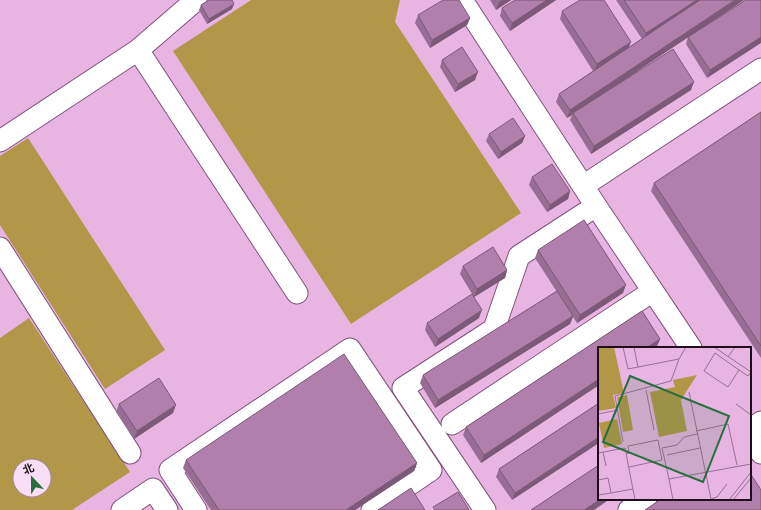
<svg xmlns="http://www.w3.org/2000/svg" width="761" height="510" viewBox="0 0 761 510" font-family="'PT Sans Narrow','Noto Sans SC',sans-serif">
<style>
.green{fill:#b29749;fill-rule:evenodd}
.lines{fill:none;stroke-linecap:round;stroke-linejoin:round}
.minor-casing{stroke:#81537d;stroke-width:23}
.minor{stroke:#fff;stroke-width:21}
.wall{fill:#986d94}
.shaded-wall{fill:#7c5978}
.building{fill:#b17fac;stroke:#7c5978}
.inset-road{fill:none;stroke:#987194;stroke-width:1}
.view{fill:#276f3c;fill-opacity:0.15;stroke:#276f3c;stroke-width:2}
.inset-edge{fill:none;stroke:#1f0d1e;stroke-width:2}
</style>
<rect width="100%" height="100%" fill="#e8b4e2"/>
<!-- green -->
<path class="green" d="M251 0H400L395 22 521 213 351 324 173 51Z
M28 138 165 350 105 389 0 225V156Z
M29 318 130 472 72 510H0V338ZM20 466H44V490H20Z"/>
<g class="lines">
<defs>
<path id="minor" d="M462 0 596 206 691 348
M138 50 297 293
M0 141 138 50 196 0
M583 186 761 69
M0 248 130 453
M452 424 653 291
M750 430 761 422
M750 436 761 453
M122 510 153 489 167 510
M196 510 170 470 350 349 431 470 372 510
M485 510 403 388 494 329 519 256 596 206
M629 510 646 499"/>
</defs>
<!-- minor casing -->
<use href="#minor" class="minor-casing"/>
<!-- minor -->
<use href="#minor" class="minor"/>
</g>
<!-- wall -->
<path class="wall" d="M490 0H511L496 10Z
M556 0 510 31 500 16 502 8Z
M616 0H744L711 22 746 0 707 78 686 44 688 37 637 71 691 90 591 154 570 120 572 115 567 118 556 102 559 94 593 71 560 19 562 11 629 48 642 39Z
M201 5 232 9 207 24 199 10Z
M418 15 470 18 467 25 430 48 415 23Z
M442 60 475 80 455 92 440 67Z
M761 112V358L651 191 654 183Z
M489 134 525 136 522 143 498 159 486 141Z
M532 177 570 191 568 199 547 212 529 185Z
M538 250 623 293 577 323 573 317 570 324 435 408 420 383 423 375 557 292 535 258Z
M463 266 507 270 505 278 474 297 460 274Z
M642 311 660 339 657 346 655 348H599V385L481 463 463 435 466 427Z
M479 318 435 347 425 330 427 323Z
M599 403 512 500 496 477 499 469Z
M119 404 173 413 134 439 116 412Z
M186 460 417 463 414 471 355 510H211L183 468Z"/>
<!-- shaded-wall -->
<path class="shaded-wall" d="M502 0H511L496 10 499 2Z
M547 0H556L510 31 512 23Z
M697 0H706L643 41 646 33Z
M735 0H744L573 114V113L572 115 567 118 570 110Z
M234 4 232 9 207 24 209 19Z
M470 18 467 25 430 48 432 40Z
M761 37V43L707 78 710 70Z
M631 42 628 50 594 72 597 64Z
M478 72 475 80 455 92 458 84Z
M694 82 691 90 591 154 594 146Z
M525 136 522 143 498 159 501 152Z
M570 191 568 199 547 212 550 205Z
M507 270 505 278 474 297 477 289Z
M626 285 623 293 577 323 580 315Z
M482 310 479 318 435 347 438 339Z
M573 316 570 324 435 408 438 400Z
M660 339 657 346 655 348H646Z
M599 379V385L481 463 484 455Z
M176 405 173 413 134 439 137 431Z
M599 437V443L512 500 515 493Z
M417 463 414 471 355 510H346Z
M601 499H610L594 510H584Z"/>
<!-- building -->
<path class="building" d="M209 0H232L234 4 209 19 201 5Z
M443 0H459L470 18 432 40 418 15Z
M515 0H547L512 23 502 8Z
M580 0H604L631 42 597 64 562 11Z
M624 0H697L646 33Z
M700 0H735L570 110 559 94Z
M746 0H761V37L710 70 688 37Z
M462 47 478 72 458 84 442 60Z
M673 49 694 82 594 146 573 113Z
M761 112V346L654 183Z
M513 118 525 136 501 152 489 134Z
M552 164 570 191 550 205 532 177Z
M584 220 626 285 580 315 538 250Z
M493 247 507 270 477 289 463 266Z
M557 291 573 316 438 400 423 375Z
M472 294 482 310 438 339 427 323Z
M642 311 660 339 646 348H599V379L484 455 466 427Z
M344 354 417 463 346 510H219L186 460Z
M159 378 176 405 137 431 119 404Z
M599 403V437L515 493 499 469Z
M599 465V499H601L584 510H531Z
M750 473 761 490V510H645L661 499H750Z
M411 488 425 510H378Z
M458 492 469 510H435L433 507Z"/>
<!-- overview -->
<g transform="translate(598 347)">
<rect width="153" height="153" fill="#e8b4e2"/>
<path d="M0 0H16L26 46 15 48 18 61 0 64ZM99 28 83 53 89 84 61 90 52 45 77 40 75 33ZM29 48 35 83 25 85 19 50ZM19 72 24 97 6 101 1 76Z" fill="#b29749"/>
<path class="inset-road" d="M25 0 30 22 81 12 88 0M36 0 40 20M116 0 153 25M130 10 137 0M141 23 117 6 106 24 130 40 141 23 150 29 153 25M48 43 56 83M91 45 113 152 119 150 129 137M138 57 153 68M0 67 20 63M98 84 130 77 139 118M25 95 17 49 73 34 81 12M5 105 8 119M0 106 27 101 37 153M28 107 31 106 30 99 60 93 64 113 31 120M69 108 102 101M71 132 64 101 79 98 86 90 99 87M0 133 10 131 13 146 35 142M0 148 13 146M75 153 71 132 153 117M131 153 153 125M135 153 153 131"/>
<path class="view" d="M32 29 131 69 105 135 5 95Z"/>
<rect width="153" height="153" class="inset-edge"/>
</g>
<!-- north arrow -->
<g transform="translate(32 478) rotate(338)"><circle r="19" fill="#fadef6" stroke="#a28aa0"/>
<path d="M0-3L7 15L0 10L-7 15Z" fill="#276f3c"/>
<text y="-6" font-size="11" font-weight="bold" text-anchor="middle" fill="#1f0d1e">北</text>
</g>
</svg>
